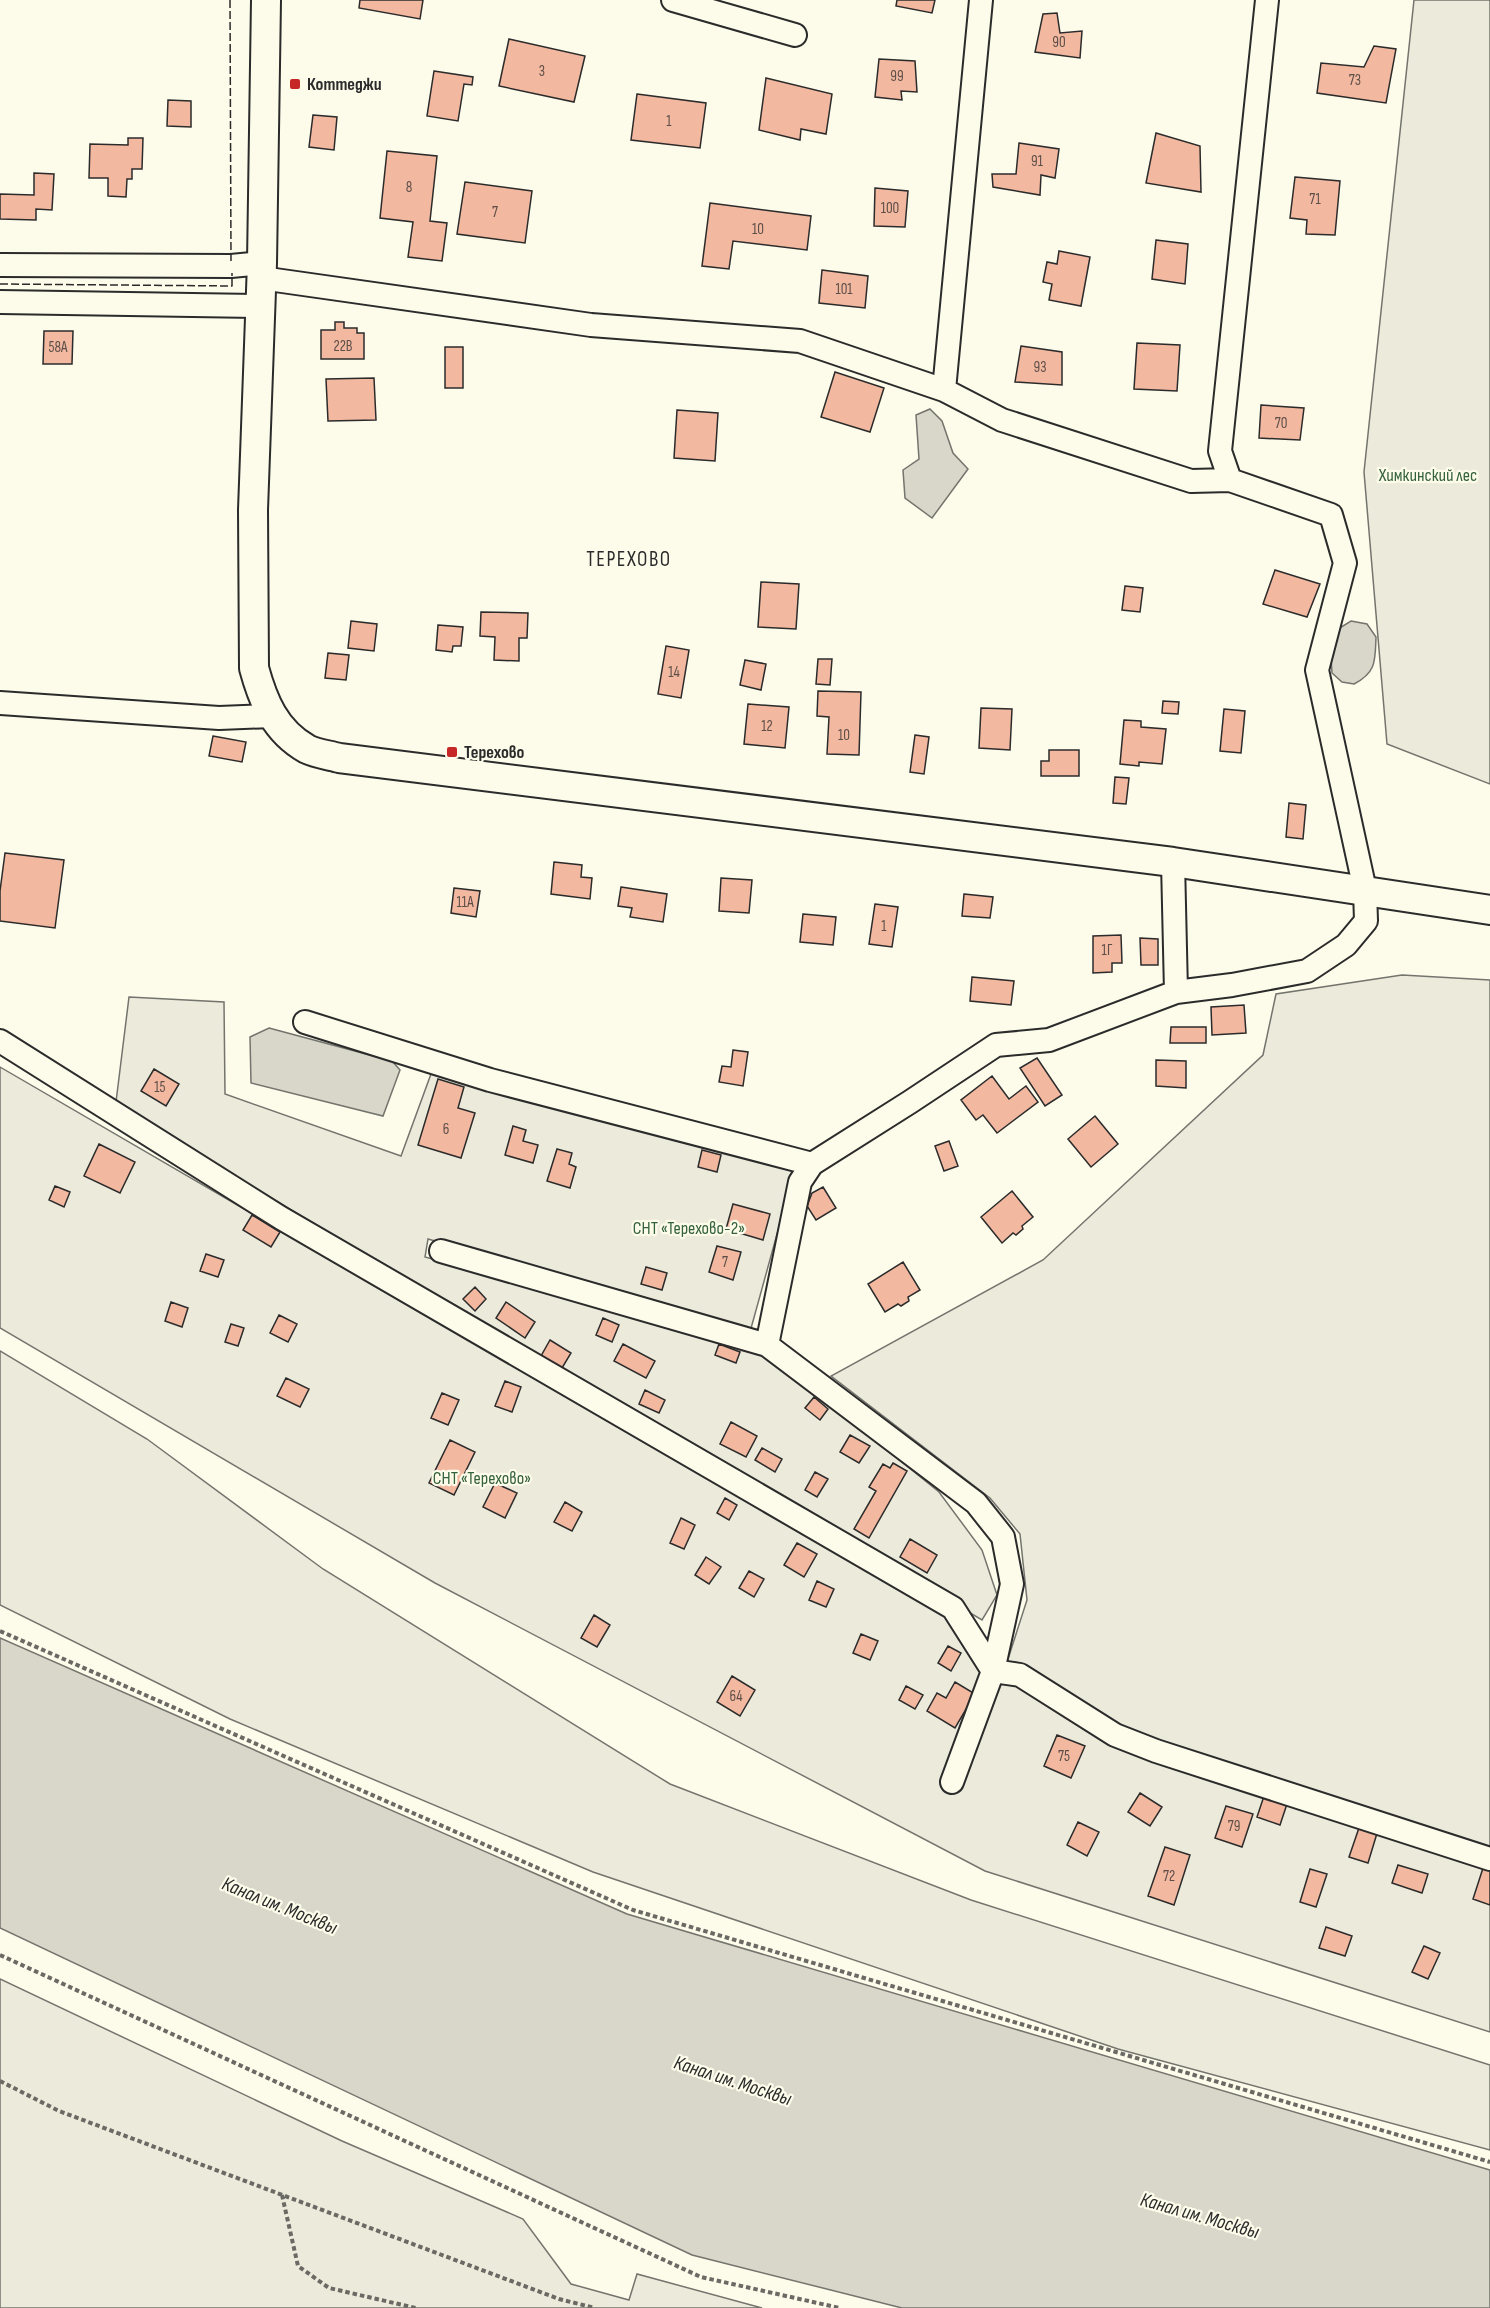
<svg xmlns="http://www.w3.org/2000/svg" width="1490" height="2308" viewBox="0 0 1490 2308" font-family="'Sofia Sans Condensed',sans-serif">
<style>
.green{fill:#ecebdb;stroke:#74746e;stroke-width:1.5}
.water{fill:#d8d7c9;stroke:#74746e;stroke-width:1.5}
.building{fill:#f2b8a0;stroke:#2b2b2b;stroke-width:1.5}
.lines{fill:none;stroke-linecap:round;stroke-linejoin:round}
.minor-casing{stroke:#2b2b2b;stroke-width:26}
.major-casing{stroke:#2b2b2b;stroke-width:32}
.path{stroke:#6a6964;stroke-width:4;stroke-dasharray:4.5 3;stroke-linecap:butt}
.minor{stroke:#fdfbea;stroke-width:22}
.major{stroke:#fdfbea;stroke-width:28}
.fence{stroke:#2b2b2b;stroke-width:1.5;stroke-dasharray:8 3;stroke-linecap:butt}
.poi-dot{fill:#c62828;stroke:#fdfbea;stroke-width:2}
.labels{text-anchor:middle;stroke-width:4.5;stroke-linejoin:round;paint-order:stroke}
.number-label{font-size:15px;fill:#5d4e48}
.poi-label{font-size:18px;font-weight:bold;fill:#2b2b2b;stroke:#fdfbea;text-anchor:start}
.park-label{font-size:18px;fill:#34623c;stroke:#fdfbea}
.water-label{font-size:20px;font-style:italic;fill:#2b2b2b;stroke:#fdfbea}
.quarter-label{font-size:21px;letter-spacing:1.5px;fill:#2b2b2b;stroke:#fdfbea}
</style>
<rect width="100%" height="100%" fill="#fdfbea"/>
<!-- green -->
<path class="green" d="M1414 0H1490V784L1387 744 1364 472Z
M1402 975 1490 980V2032L985 1871 435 1583 0 1328V1067L941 1614 1008 1659 1027 1600 1020 1534 990 1498 831 1376 1043 1260 1263 1055 1276 994Z
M129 997 224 1002 225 1094 401 1156 431 1074 795 1169 750 1332 428 1239 425 1257 718 1338 776 1360 939 1492 982 1550 997 1595 982 1620 222 1169 116 1102Z
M0 1351 147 1439 323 1569 670 1784 971 1900 1490 2065V2150L1118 2049 593 1872 230 1719 0 1605Z
M0 1979 342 2141 523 2219 571 2284 629 2300 637 2274 762 2308H0Z"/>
<!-- water -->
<path class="water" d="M930 409 942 421 953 453 968 469 932 518 905 498 903 470 919 459 916 415Z
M1351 621 1367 624 1376 637C1375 660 1377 672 1354 684L1342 682 1332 673 1331 658 1338 629Z
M269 1028 392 1061 400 1070 383 1116 251 1083 250 1037Z
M0 1638 627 1914 1490 2170V2308H902L692 2255 0 1928Z"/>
<!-- building -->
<path class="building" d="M360 0H423L420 19 359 8Z
M897 0H935L932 13 896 6Z
M1057 13 1060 33 1082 31 1080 58 1035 52 1043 14Z
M509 39 585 56 574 102 499 86Z
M1374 46 1396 49 1386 103 1317 93 1321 63 1364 67Z
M879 59 915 61 917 92 901 91 902 100 875 97Z
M434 71 473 77 472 85 464 84 458 121 427 116Z
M766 78 832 94 826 134 801 129 800 140 759 130Z
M637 94 706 103 700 148 631 140Z
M168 100 191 101V127L167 126Z
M313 115 337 117 334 150 309 147Z
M1156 133 1200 146 1201 192 1146 183Z
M128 138H143L142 169H132V179H127L126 197 108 196V178H89L90 144 128 145Z
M1019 143 1059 149 1055 178 1041 175 1040 195 993 187 992 174H1016Z
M387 151 437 156 430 221 447 223 442 261 408 257 413 222 380 218Z
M34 173 54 174 52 210 36 209V220L0 219V194L34 195Z
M1295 177 1340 181 1335 235 1306 234 1307 220 1290 218Z
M465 182 532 191 525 243 457 234Z
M875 188 908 191 905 227 874 226Z
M710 203 811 216 807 250 733 241 729 269 702 266Z
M1156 240 1188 244 1185 284 1152 279Z
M1059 251 1090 257 1081 306 1049 300 1052 284 1043 282 1047 262 1057 264Z
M822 270 868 276 865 308 819 303Z
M335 322H344V328H357V333H364V359H321V330H335Z
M44 331H73L72 364H43Z
M1137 343 1180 345 1177 391 1134 389Z
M1021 346 1062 352V385L1015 382Z
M445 347H463V388H445Z
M835 372 884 388 870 432 821 417Z
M374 378 376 420 328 421 326 379Z
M1261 405 1304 408 1300 440 1259 438Z
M677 410 718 413 715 461 674 458Z
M1275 570 1320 584 1307 617 1263 604Z
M761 582 799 584 796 629 758 627Z
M1125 586 1143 588 1140 612 1122 610Z
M481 612 528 613 527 638H519V661L494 660 495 637 480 636Z
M351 621 377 624 374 651 348 648Z
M438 625 463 627 461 646H453L452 652 436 650Z
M666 646 689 650 681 698 658 694Z
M328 653 349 655 346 680 325 678Z
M818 659H832L830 685 816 684Z
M745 660 766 664 761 690 740 685Z
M818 691 861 692 859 755 827 754 829 717 817 716Z
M1163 701 1179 702 1178 714 1162 713Z
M748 704 789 707 785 748 744 744Z
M981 708 1012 709 1010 750 979 748Z
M1224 709 1245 711 1241 753 1220 751Z
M1124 720 1141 721V727L1166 729 1162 764 1139 762V766L1120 764Z
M915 735 929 737 924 774 910 772Z
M213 736 246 742 242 762 209 756Z
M1049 750H1079V776H1041V761H1049Z
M1115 777 1129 778 1126 804 1113 803Z
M1289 803 1306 805 1303 839 1286 837Z
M5 853 64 860 55 928 0 921V891Z
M554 862 582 865 581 877 592 878 590 899 551 894Z
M721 878 752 880 749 913 719 911Z
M621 887 667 894 663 922 630 917 632 908 618 906Z
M454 888 480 891 476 917 451 913Z
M964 894 993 897 990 918 962 916Z
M875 904 898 907 892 947 869 944Z
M803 914 836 917 833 945 800 942Z
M1121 935 1122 963H1112V972L1093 973V936Z
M1140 938 1158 939V965H1141Z
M972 977 1014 981 1011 1005 970 1001Z
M1244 1005 1246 1033 1212 1035 1211 1007Z
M1171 1027H1206V1043H1170Z
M733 1050 748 1052 743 1086 719 1082 722 1066 731 1067Z
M1037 1058 1062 1095 1045 1106 1020 1068Z
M1156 1060 1186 1061V1088L1156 1086Z
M154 1069 179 1084 166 1106 141 1091Z
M992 1076 1009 1099 1026 1086 1038 1102 997 1133 983 1115 976 1120 961 1100Z
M438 1079 464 1087 458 1108 475 1113 461 1158 418 1145Z
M1095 1116 1118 1144 1091 1167 1068 1139Z
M513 1126 526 1130 523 1141 538 1145 533 1163 505 1155Z
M949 1141 958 1166 944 1171 935 1146Z
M99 1144 135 1162 120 1193 84 1176Z
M557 1149 572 1153 569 1164 576 1167 570 1188 547 1181Z
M702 1150 721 1155 717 1172 698 1167Z
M55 1186 70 1192 64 1207 49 1200Z
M823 1187 836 1208 816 1220 807 1206 812 1193Z
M1012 1191 1033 1217 1022 1226 1023 1229 1016 1235 1013 1233 1002 1243 981 1217Z
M733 1204 770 1214 763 1240 726 1229Z
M252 1215 280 1232 271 1247 243 1230Z
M717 1246 741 1252 733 1280 709 1272Z
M206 1254 224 1260 218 1277 200 1271Z
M903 1262 920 1290 908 1297 909 1301 901 1306 898 1304 885 1312 868 1284Z
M646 1267 667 1273 662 1290 641 1284Z
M475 1287 486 1299 475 1311 463 1299Z
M171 1302 188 1308 182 1327 165 1321Z
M506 1302 535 1322 525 1338 496 1318Z
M279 1315 297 1324 288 1342 270 1333Z
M603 1318 619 1325 612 1342 596 1335Z
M231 1324 244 1328 238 1346 225 1342Z
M550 1340 571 1353 562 1368 541 1356Z
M623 1344 655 1361 646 1378 614 1361Z
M719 1344 740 1352 736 1363 715 1355Z
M286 1378 309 1389 300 1407 277 1396Z
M505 1381 521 1387 512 1412 495 1406Z
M645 1390 665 1400 659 1413 639 1404Z
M442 1393 459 1400 448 1425 431 1418Z
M814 1397 828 1409 820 1420 805 1408Z
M731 1422 757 1436 746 1457 720 1444Z
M850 1435 870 1446 859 1463 840 1452Z
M450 1440 475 1452 454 1495 429 1483Z
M762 1448 782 1459 775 1472 755 1460Z
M893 1463 907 1471 869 1538 854 1529 876 1491 869 1487 883 1464 890 1468Z
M815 1472 828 1479 817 1497 805 1490Z
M495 1483 517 1493 505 1518 483 1507Z
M725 1498 737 1505 729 1520 717 1513Z
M565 1502 582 1512 572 1531 554 1522Z
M681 1518 695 1525 684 1549 670 1543Z
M910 1539 937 1555 927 1573 900 1557Z
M797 1543 817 1554 804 1577 784 1565Z
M706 1557 721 1567 709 1584 695 1575Z
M749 1571 764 1579 754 1597 739 1588Z
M817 1581 834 1589 826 1607 809 1600Z
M594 1615 610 1625 597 1647 581 1638Z
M861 1634 878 1641 870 1660 853 1653Z
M948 1646 961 1653 951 1671 938 1663Z
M732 1676 755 1690 740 1716 717 1702Z
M955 1682 975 1694 955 1728 927 1711 937 1693 946 1698Z
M906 1686 923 1695 915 1709 899 1700Z
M1057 1735 1085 1746 1071 1778 1044 1766Z
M1140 1793 1162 1807 1150 1826 1128 1812Z
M1264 1796 1287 1804 1280 1825 1257 1817Z
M1226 1806 1253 1814 1242 1847 1215 1838Z
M1078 1822 1099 1832 1087 1856 1067 1845Z
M1360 1825 1378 1830 1368 1863 1349 1857Z
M1165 1847 1190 1855 1174 1905 1148 1896Z
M1398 1865 1428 1874 1422 1893 1392 1883Z
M1484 1865 1490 1867V1905L1473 1899Z
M1310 1869 1327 1874 1316 1907 1300 1902Z
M1326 1927 1352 1936 1345 1956 1319 1948Z
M1424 1946 1440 1953 1428 1979 1412 1972Z"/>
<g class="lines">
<defs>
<path id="minor" d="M673 0 795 35
M0 265 231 266 262 263
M261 278 591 325 800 341 944 390 1002 420 1191 481 1230 480 1331 515 1345 563 1317 670 1365 890 1366 921 1346 945 1307 971 1232 985 1176 992 1049 1040 996 1045 910 1102 812 1164 490 1080 305 1022
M0 302 261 306
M944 390 981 0
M1230 480 1220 451 1267 0
M0 703 219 718 272 716
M1173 862 1176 992
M0 1041 281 1218 953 1608 993 1671 952 1782
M441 1251 767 1345 800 1182 812 1164
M767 1345 976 1503 1003 1537 1012 1584 993 1671 1020 1675 1115 1735 1156 1751 1490 1859"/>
<path id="major" d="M266 0 262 263 253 510 254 668C263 701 275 731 307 749 317 754 329 755 339 758L1173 862 1490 910"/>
</defs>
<!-- minor casing -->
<use href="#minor" class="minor-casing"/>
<!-- major casing -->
<use href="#major" class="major-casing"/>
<!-- path -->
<path class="path" d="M0 1631 633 1910 1490 2162
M0 1955 701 2277 840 2308
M0 2081 59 2111 559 2299 595 2308
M282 2195 298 2266 329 2288 416 2308"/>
<!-- minor -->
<use href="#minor" class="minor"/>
<!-- major -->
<use href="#major" class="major"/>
<!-- fence -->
<path class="fence" d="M230 0 231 261
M0 284 232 286V273"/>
</g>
<!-- markers -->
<g class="poi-dot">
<rect x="289" y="78" width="12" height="12" rx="3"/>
<rect x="446" y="746" width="12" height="12" rx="3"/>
</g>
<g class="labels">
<!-- number labels -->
<g class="number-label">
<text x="1059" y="47">90</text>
<text x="542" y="76">3</text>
<text x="897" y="81">99</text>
<text x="1355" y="85">73</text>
<text x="669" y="126">1</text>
<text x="1037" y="166">91</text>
<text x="409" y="192">8</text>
<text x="1315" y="204">71</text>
<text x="890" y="213">100</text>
<text x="495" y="217">7</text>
<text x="758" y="234">10</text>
<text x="844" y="294">101</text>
<text x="343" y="351">22В</text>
<text x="58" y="352">58А</text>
<text x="1040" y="372">93</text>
<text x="1281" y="428">70</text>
<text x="674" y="677">14</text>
<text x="767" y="731">12</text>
<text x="844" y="740">10</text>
<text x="465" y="907">11А</text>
<text x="884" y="931">1</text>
<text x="1107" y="955">1Г</text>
<text x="160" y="1092">15</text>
<text x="446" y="1134">6</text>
<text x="725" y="1267">7</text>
<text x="736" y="1701">64</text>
<text x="1064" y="1761">75</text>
<text x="1234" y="1831">79</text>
<text x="1169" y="1881">72</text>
</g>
<!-- poi labels -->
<g class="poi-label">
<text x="307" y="90">Коттеджи</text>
<text x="464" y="758">Терехово</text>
</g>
<!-- park labels -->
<g class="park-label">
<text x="1428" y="481">Химкинский лес</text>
<text x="689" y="1234">СНТ «Терехово-2»</text>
<text x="482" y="1484">СНТ «Терехово»</text>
</g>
<!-- water labels -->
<g class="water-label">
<text transform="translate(280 1905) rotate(22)" y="7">Канал им. Москвы</text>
<text transform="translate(733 2080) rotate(18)" y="7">Канал им. Москвы</text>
<text transform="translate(1200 2215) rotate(16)" y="7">Канал им. Москвы</text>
</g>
<!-- quarter labels -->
<g class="quarter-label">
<text x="629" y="566">ТЕРЕХОВО</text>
</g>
</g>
</svg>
